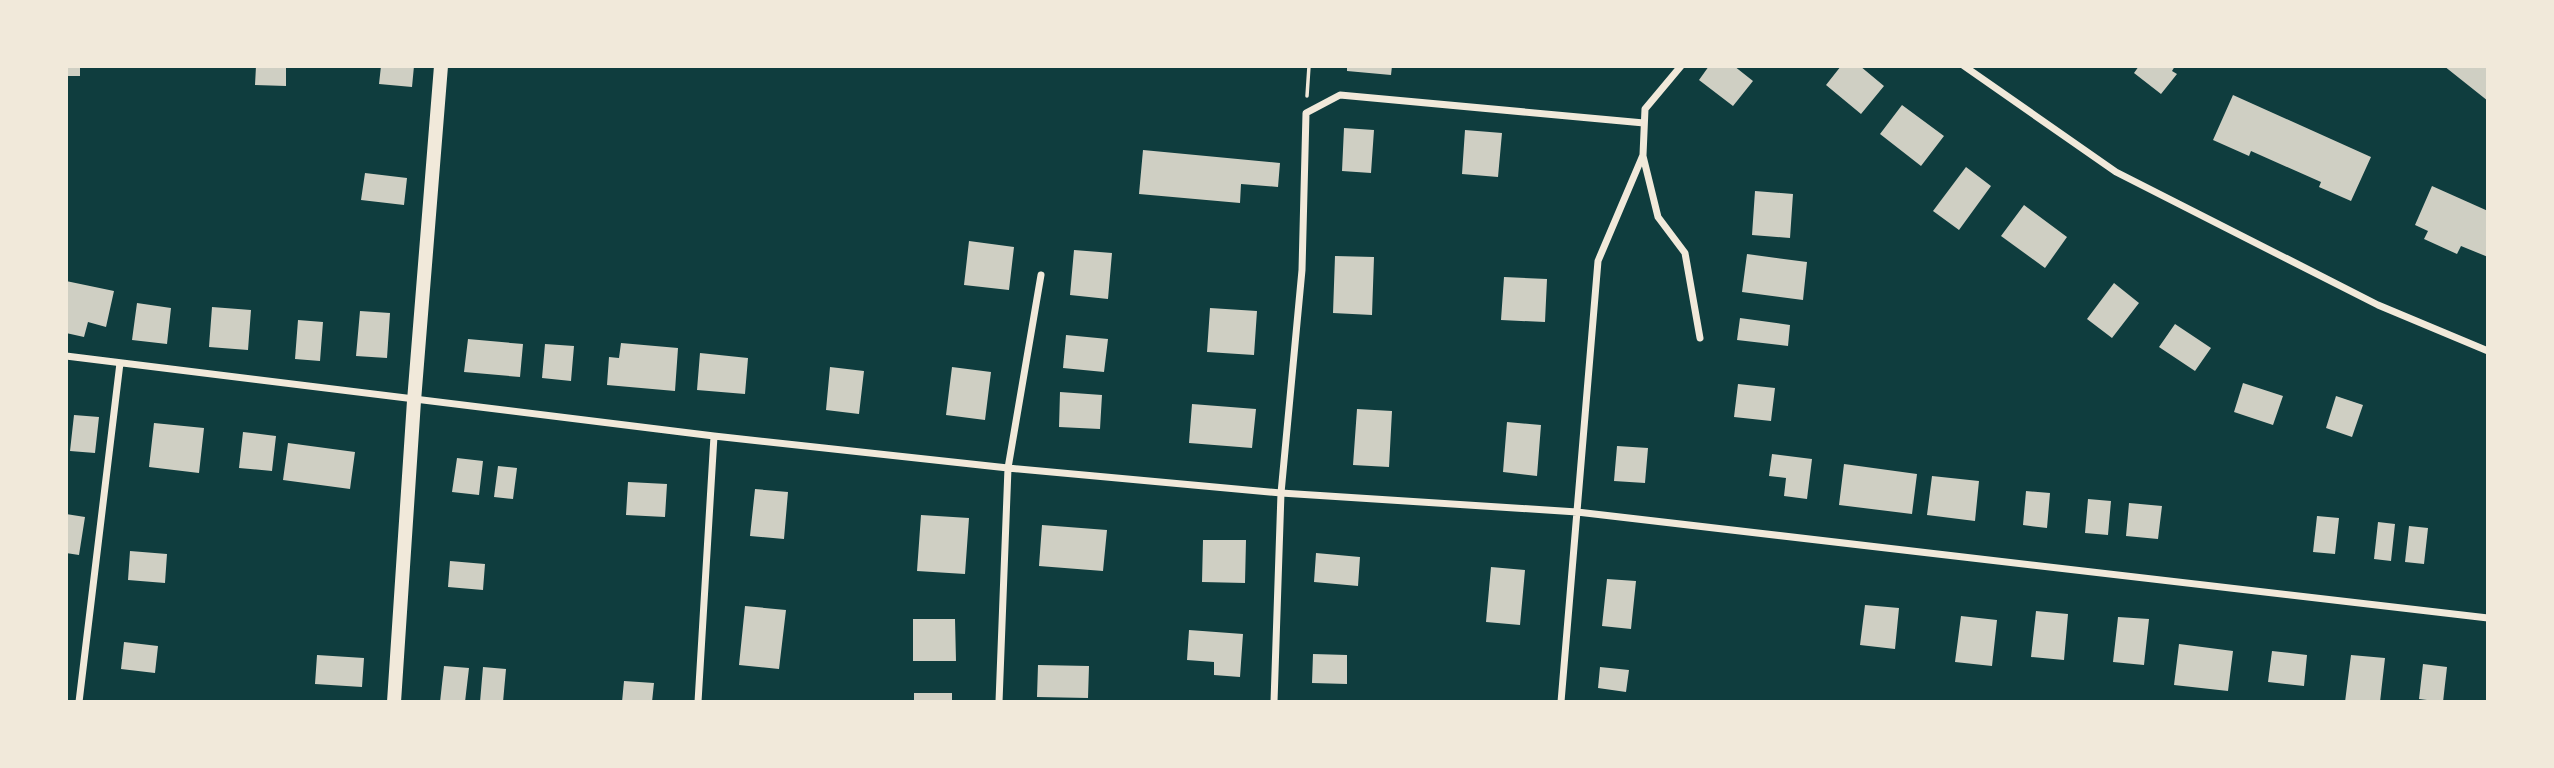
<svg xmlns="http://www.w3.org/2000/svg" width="2554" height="768" viewBox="0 0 2554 768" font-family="Rubik,sans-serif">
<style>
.building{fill:#cfcfc3}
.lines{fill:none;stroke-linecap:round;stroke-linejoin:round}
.path{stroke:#f1e9da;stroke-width:3.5}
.minor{stroke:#f1e9da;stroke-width:7}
.secondary{stroke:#f1e9da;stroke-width:14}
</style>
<rect width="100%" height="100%" fill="#0f3d3e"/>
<!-- building -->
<path class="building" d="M66 66H80V76H66Z
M256 66H286V86L255 85Z
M381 66H414L412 87 379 84Z
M1347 66H1392L1391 75 1347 71Z
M1709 66H1734L1753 81 1733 106 1699 80Z
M1841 66H1860L1884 86 1861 114 1826 85Z
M2139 66H2175L2172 71 2177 74 2161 94 2134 73Z
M2444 66H2488V101Z
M2233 95 2371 157 2351 201 2319 187 2321 182 2251 151 2249 156 2213 140Z
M1902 105 1944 136 1921 166 1880 134Z
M1344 128 1374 130 1371 173 1342 171Z
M1465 130 1502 133 1498 177 1462 174Z
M1143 150 1280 163 1278 187 1241 184 1240 203 1139 194Z
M1966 167 1991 186 1959 230 1933 211Z
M365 173 407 178 404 205 361 200Z
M2432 186 2488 211V257L2461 246 2457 254 2424 239 2428 231 2415 225Z
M1755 191 1793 194 1790 238 1752 235Z
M2024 205 2067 237 2045 268 2001 236Z
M969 241 1014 247 1009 290 964 285Z
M1074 250 1112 253 1108 299 1070 295Z
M1747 254 1807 262 1803 300 1742 292Z
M1335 256 1374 257 1372 315 1333 313Z
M1504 277 1547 279 1545 322 1501 320Z
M66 281 114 291 106 327 88 322 84 337 66 333Z
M2114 283 2139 303 2112 338 2087 319Z
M137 303 171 308 167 344 132 340Z
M212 307 251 310 248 350 209 347Z
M1210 308 1257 311 1254 355 1207 352Z
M360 311 390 313 387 358 356 356Z
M1740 318 1790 325 1788 346 1737 340Z
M298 320 323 322 320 361 295 359Z
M2175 324 2211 348 2195 371 2159 347Z
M1066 335 1108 339 1104 372 1063 368Z
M468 339 523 344 520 377 464 372Z
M621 343 678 348 675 391 607 385 609 357 619 358Z
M545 344 574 346 571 381 542 378Z
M700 353 748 358 745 394 697 390Z
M830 367 864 371 859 414 826 410Z
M952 367 991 372 985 420 946 415Z
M2243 383 2283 396 2273 425 2234 412Z
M1738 384 1775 388 1771 421 1734 417Z
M1060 392 1102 395 1100 429 1059 427Z
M2336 396 2363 405 2352 437 2326 428Z
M1192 404 1256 409 1252 448 1189 443Z
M1357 409 1392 411 1389 467 1353 465Z
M74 415 99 417 95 453 70 451Z
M1507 422 1541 425 1537 476 1503 472Z
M154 423 204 428 199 473 149 467Z
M243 432 276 436 272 471 239 468Z
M288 443 355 452 350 489 283 480Z
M1617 446 1648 448 1645 483 1614 481Z
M1772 454 1812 459 1807 499 1784 496 1786 478 1769 476Z
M457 458 483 461 479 495 452 492Z
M1844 464 1917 474 1912 514 1839 505Z
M498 466 517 468 513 499 494 497Z
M1932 476 1979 481 1975 521 1927 515Z
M628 482 667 484 665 517 626 515Z
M755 489 788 492 784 539 750 536Z
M2026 491 2050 493 2047 528 2023 525Z
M2088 499 2111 501 2108 535 2085 533Z
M2129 503 2162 506 2158 539 2126 536Z
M66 514 85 517 79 555 66 553Z
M921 515 969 518 965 574 917 571Z
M2317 516 2339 518 2335 554 2313 552Z
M2378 522 2395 524 2391 561 2374 559Z
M1042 525 1107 530 1103 571 1039 566Z
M2409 526 2428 528 2424 564 2405 562Z
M1203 540H1246L1245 583 1202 582Z
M130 551 167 554 165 583 128 580Z
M1316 553 1360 557 1358 586 1314 582Z
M450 561 485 564 483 590 448 587Z
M1491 567 1525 570 1520 625 1486 622Z
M1607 579 1636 581 1631 629 1602 626Z
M1865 605 1899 608 1895 649 1860 645Z
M745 606 786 610 779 669 739 665Z
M2036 611 2068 614 2064 660 2031 657Z
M1961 616 1997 620 1992 666 1955 662Z
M2118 617 2149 619 2144 665 2113 662Z
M913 619H955L956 661H913Z
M1189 630 1243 634 1240 677 1214 675V662L1187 660Z
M124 642 158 646 155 673 121 669Z
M2179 644 2233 651 2228 691 2174 685Z
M2272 651 2307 655 2304 686 2268 682Z
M1313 654 1347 655V684L1312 683Z
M317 655 364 658 362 687 315 684Z
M2351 655 2385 658 2380 702H2345Z
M2423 664 2447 667 2443 702 2419 699Z
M1038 665 1089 666 1088 698 1037 697Z
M444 666 469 668 465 702H440Z
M483 667 506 669 503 702H480Z
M1600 667 1629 670 1626 692 1598 688Z
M624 681 654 683 652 702H622Z
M914 693H952V702H914Z"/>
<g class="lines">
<!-- path -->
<path class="path" d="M1307 96 1309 66"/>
<!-- minor -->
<path class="minor" d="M1964 66 2116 172 2378 305 2488 351
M1643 156 1658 217 1685 253 1700 338
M66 356 714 436 1008 468 1281 493 1577 512 2488 618
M79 702 120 363
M698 702 714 436
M999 702 1008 468 1041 275
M1274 702 1281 493 1302 270 1306 113 1340 95 1644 123
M1561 702 1598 261 1643 155 1645 109 1681 66"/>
<!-- secondary -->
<path class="secondary" d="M394 702 414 401 441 66"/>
</g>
<!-- border -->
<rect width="2554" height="768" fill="none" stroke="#f1e9da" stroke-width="136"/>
</svg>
